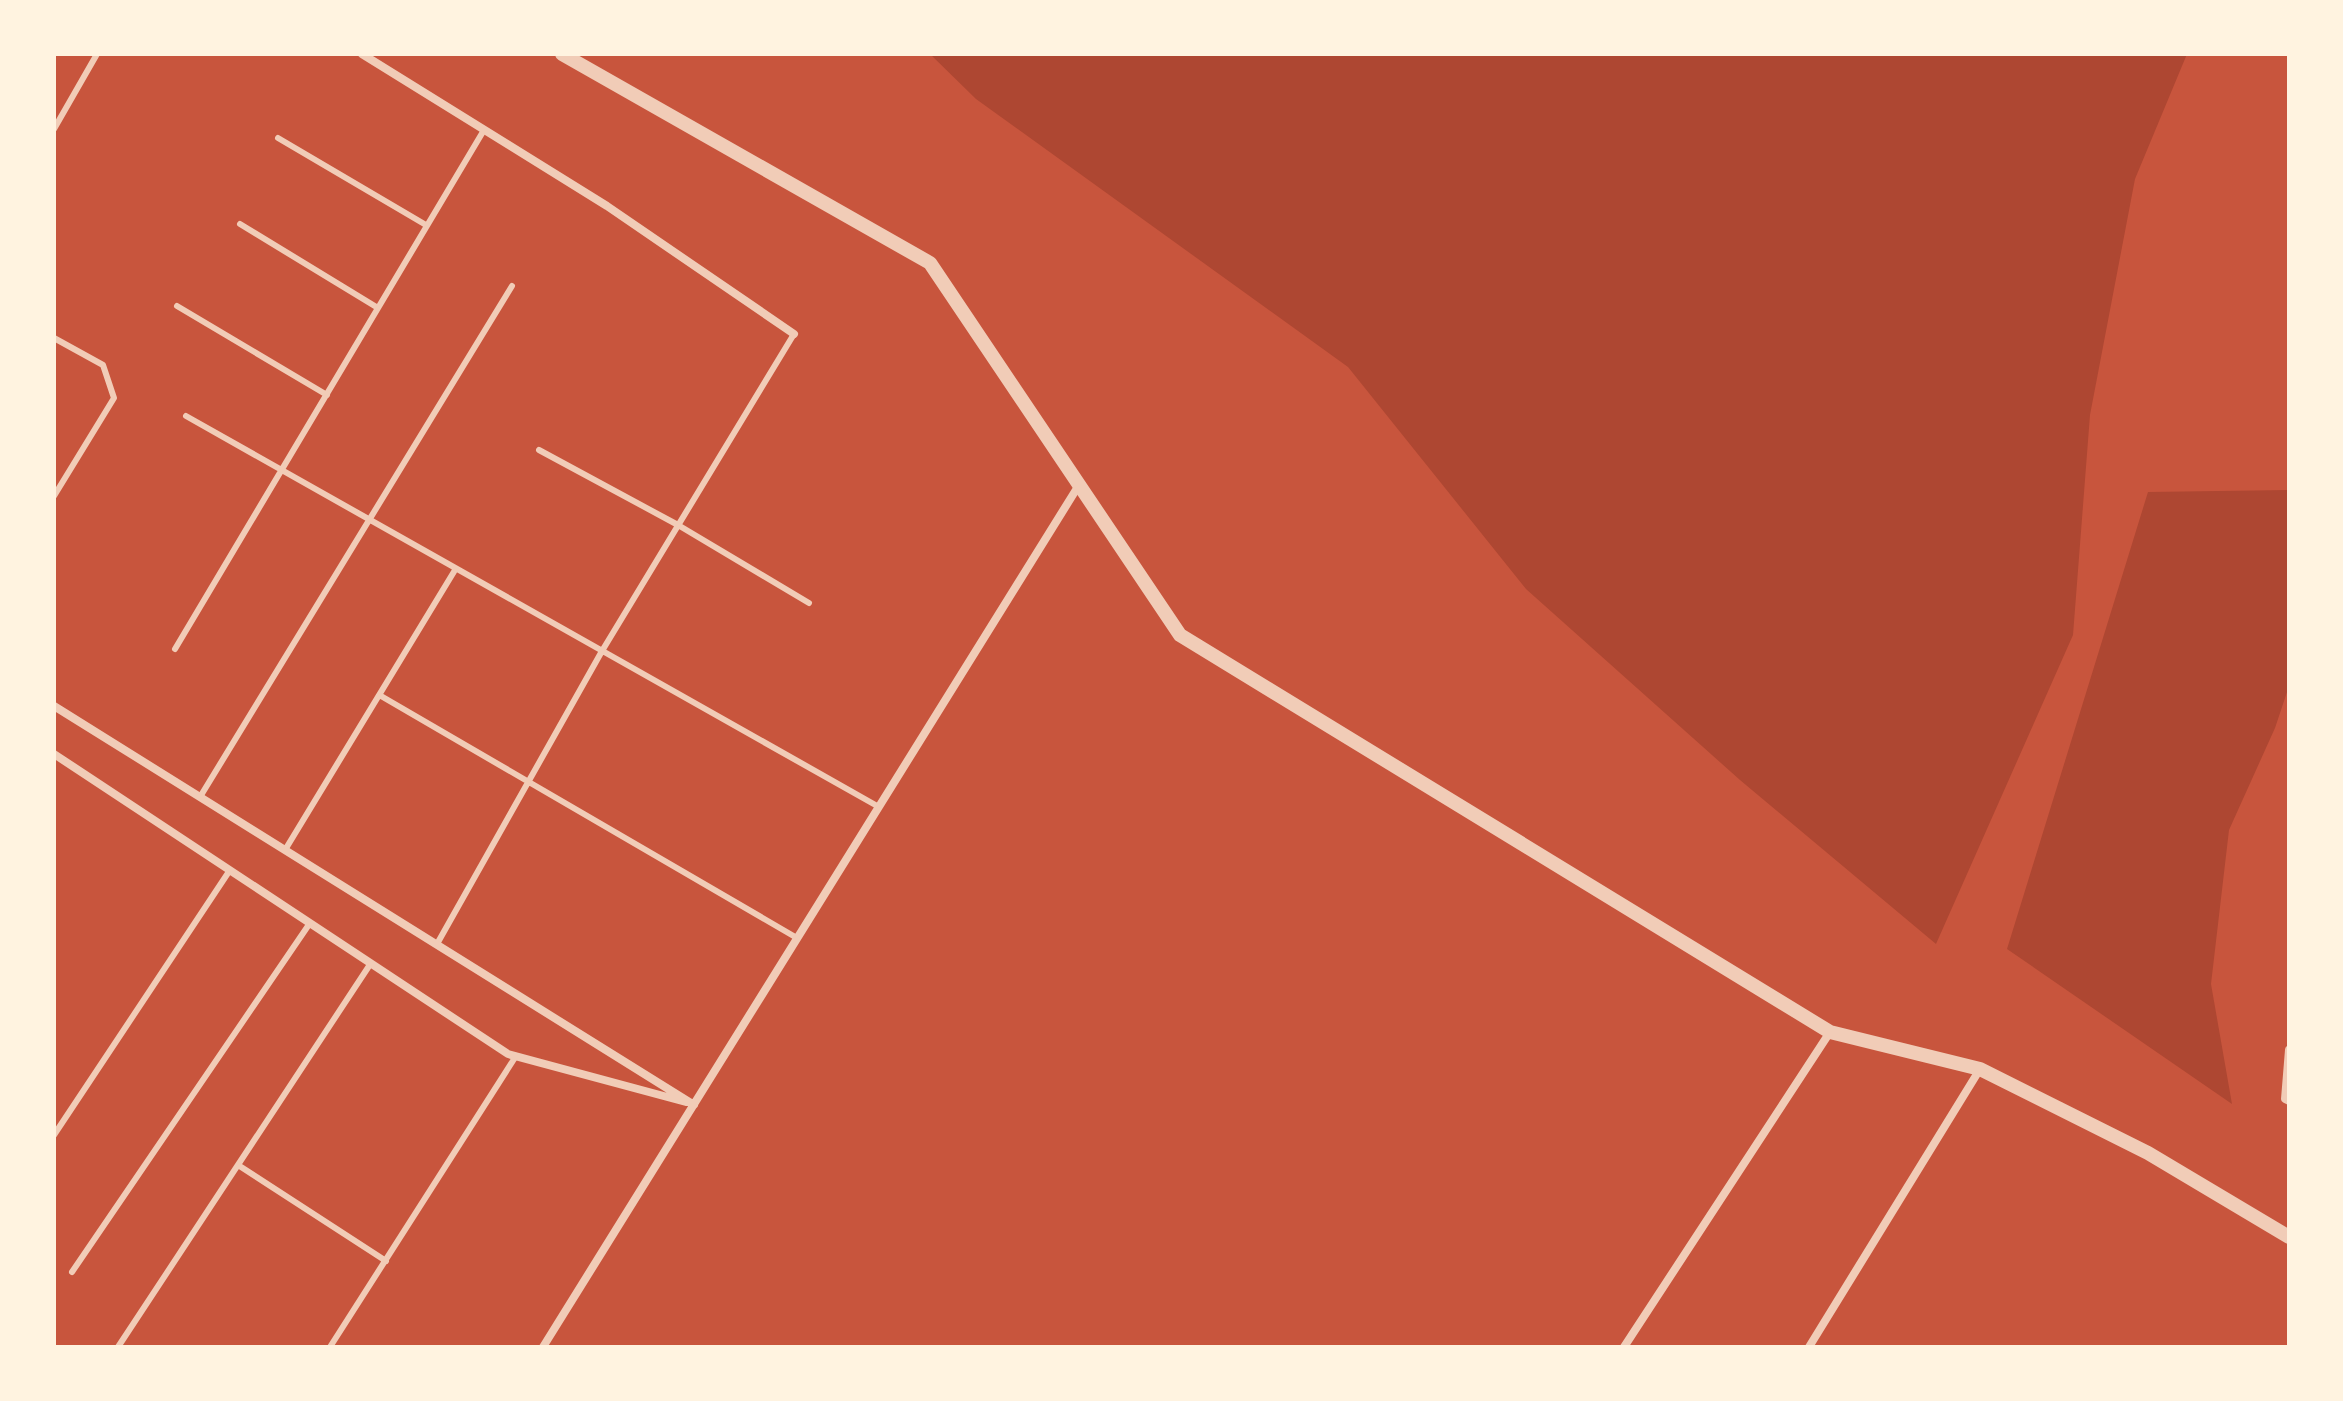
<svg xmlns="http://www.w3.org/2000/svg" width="2343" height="1401" viewBox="0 0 2343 1401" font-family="'IBM Plex Sans',sans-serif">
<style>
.green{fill:#ae4732}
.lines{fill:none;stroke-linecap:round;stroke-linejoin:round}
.service{stroke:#f1ccb7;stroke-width:6}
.minor{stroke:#f1ccb7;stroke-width:8}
.tertiary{stroke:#f1ccb7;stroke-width:14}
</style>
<rect width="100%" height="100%" fill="#c8553d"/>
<!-- green -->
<path class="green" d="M930 54H2187L2135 179 2090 415 2073 635 1936 944 1740 780 1526 589 1348 367 976 99Z
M2289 490V686L2275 728 2229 830 2211 984 2232 1104 2007 949 2148 492Z"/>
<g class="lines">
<!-- service -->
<path class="service" d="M54 129 97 54
M278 138 426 225
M240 224 378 308
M177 306 327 395
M54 338 103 365 114 398 54 496
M186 416 879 807
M539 450 678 525 809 603
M175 649 484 130
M381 696 797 938
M200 797 512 286
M285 850 455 570
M437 944 602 651 794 334
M54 1135 230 870
M238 1165 386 1261
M72 1272 310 923
M118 1347 371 963
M330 1347 516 1056"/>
<!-- minor -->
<path class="minor" d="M362 54 607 206 794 334
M54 706 694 1105
M54 754 508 1054 686 1102
M2289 1050 2285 1099 2289 1101
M543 1347 1079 485
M1624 1347 1830 1032
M1809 1347 1980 1069"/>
<!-- tertiary -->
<path class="tertiary" d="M562 54 930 263 1180 635 1830 1032 1980 1069 2148 1153 2289 1237"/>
</g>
<!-- border -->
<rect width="2343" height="1401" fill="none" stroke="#fff3e0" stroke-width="112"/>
</svg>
